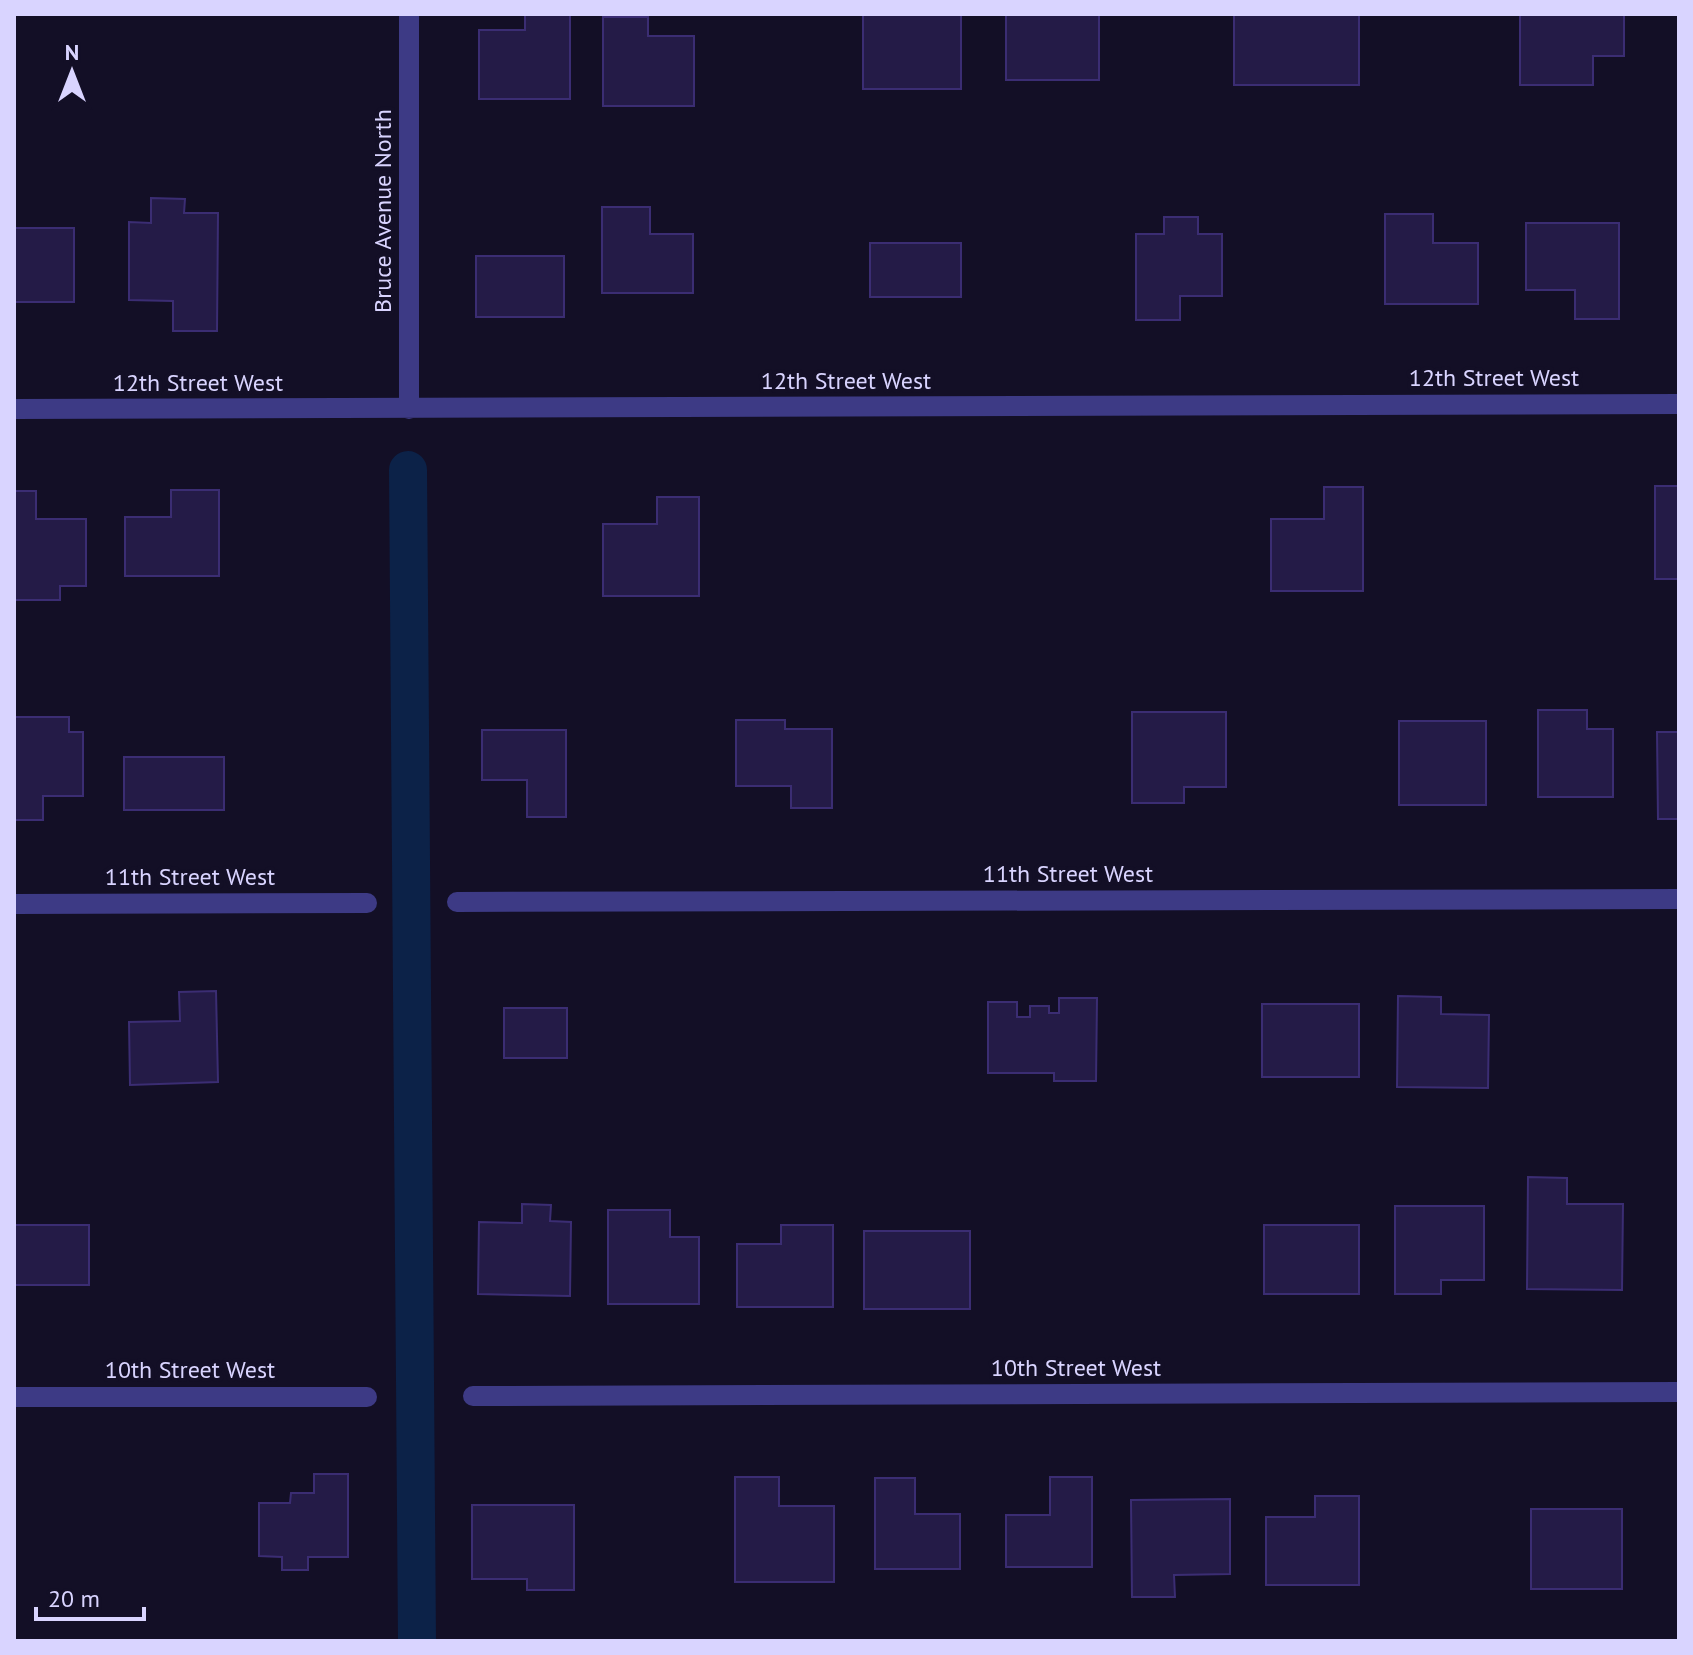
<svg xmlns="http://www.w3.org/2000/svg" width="1693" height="1655" viewBox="0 0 1693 1655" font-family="'PT Sans',sans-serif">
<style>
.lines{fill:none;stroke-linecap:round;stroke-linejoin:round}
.canal{stroke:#0c2248;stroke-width:38}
.building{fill:#241b47;stroke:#3b2d73;stroke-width:2}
.minor{stroke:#3d3a85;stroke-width:20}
.labels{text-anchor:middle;stroke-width:8;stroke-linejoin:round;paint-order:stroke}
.street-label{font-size:24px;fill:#d9d4ff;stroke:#130f26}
</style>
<rect width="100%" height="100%" fill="#130f26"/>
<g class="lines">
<!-- canal -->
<path class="canal" d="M408 470 417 1641"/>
</g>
<!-- building -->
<path class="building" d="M525 14H570V99H479V30H525Z
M1006 14H1099V80H1006Z
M1520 14H1624V56H1593V85H1520Z
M863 15H961V89H863Z
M1234 15H1359V85H1234Z
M603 17H648V36H694V106H603Z
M151 198 185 199 184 213H218L217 331H173V301L129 300V222L151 223Z
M602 207H650V234H693V293H602Z
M1385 214H1433V243H1478V304H1385Z
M1164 217H1198V234H1222V296H1180V320H1136V234H1164Z
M1526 223H1619V319H1575V290H1526Z
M14 228H74V302H14Z
M870 243H961V297H870Z
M476 256H564V317H476Z
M1655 486H1679V579H1655Z
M1324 487H1363V591H1271V519H1324Z
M171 490H219V576H125V517H171Z
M14 491H36V519H86V586H60V600H14Z
M657 497H699V596H603V524H657Z
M1538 710H1587V729H1613V797H1538Z
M1132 712H1226V787H1184V803H1132Z
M14 717H69V732H83V796H43V820H14Z
M736 720H785V729H832V808H791V786H736Z
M1399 721H1486V805H1399Z
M482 730H566V817H527V780H482Z
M1657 732H1679V819H1658Z
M124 757H224V810H124Z
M216 991 218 1082 130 1085 129 1022 180 1021 179 992Z
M1678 995H1679V1105H1678Z
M1398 996 1441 997V1014L1489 1015 1488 1088 1397 1087Z
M1059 998H1097L1096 1081H1054V1073H988V1002H1017V1017H1030V1006H1049V1013H1059Z
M1262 1004H1359V1077H1262Z
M504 1008H567V1058H504Z
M1528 1177 1567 1178V1204H1623L1622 1290 1527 1289Z
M522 1204 551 1205 550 1221 571 1222 570 1296 478 1294 479 1222 522 1223Z
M1395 1206H1484V1280H1441V1294H1395Z
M608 1210H670V1237H699V1304H608Z
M14 1225H89V1285H14Z
M781 1225H833V1307H737V1244H781Z
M1264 1225H1359V1294H1264Z
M864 1231H970V1309H864Z
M314 1474H348V1557H308V1570H282V1557L259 1556V1503H290L291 1493H314Z
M735 1477H779V1506H834V1582H735Z
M1050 1477H1092V1567H1006V1515H1050Z
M875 1478H915V1514H960V1569H875Z
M1315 1496H1359V1585H1266V1517H1315Z
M1230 1499V1574L1174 1575 1175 1597H1132L1131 1500Z
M472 1505H574V1590H527V1579H472Z
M1531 1509H1622V1589H1531Z"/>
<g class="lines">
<!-- minor -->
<path class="minor" d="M409 14V409
M14 409 1679 404
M457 902 1679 899
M14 904 367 903
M473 1396 1679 1392
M14 1397H367"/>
</g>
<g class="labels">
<!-- street labels -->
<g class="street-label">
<text transform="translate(383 211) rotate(-90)" y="8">Bruce Avenue North</text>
<text x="1494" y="386">12th Street West</text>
<text x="846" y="389">12th Street West</text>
<text x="198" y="391">12th Street West</text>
<text x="1068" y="882">11th Street West</text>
<text x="190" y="885">11th Street West</text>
<text x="1076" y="1376">10th Street West</text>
<text x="190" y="1378">10th Street West</text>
</g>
</g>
<!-- border -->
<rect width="1693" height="1655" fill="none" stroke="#d9d4ff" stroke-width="32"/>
<!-- north arrow -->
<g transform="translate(72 72)" stroke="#130f26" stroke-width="6" paint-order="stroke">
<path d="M0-6L14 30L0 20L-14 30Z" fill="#d9d4ff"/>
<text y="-12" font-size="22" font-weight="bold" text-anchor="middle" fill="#d9d4ff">N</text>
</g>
<!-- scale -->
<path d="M36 1607v12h108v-12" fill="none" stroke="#d9d4ff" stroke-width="4"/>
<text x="48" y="1607" font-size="24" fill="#d9d4ff" stroke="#130f26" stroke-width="6" paint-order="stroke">20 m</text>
</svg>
